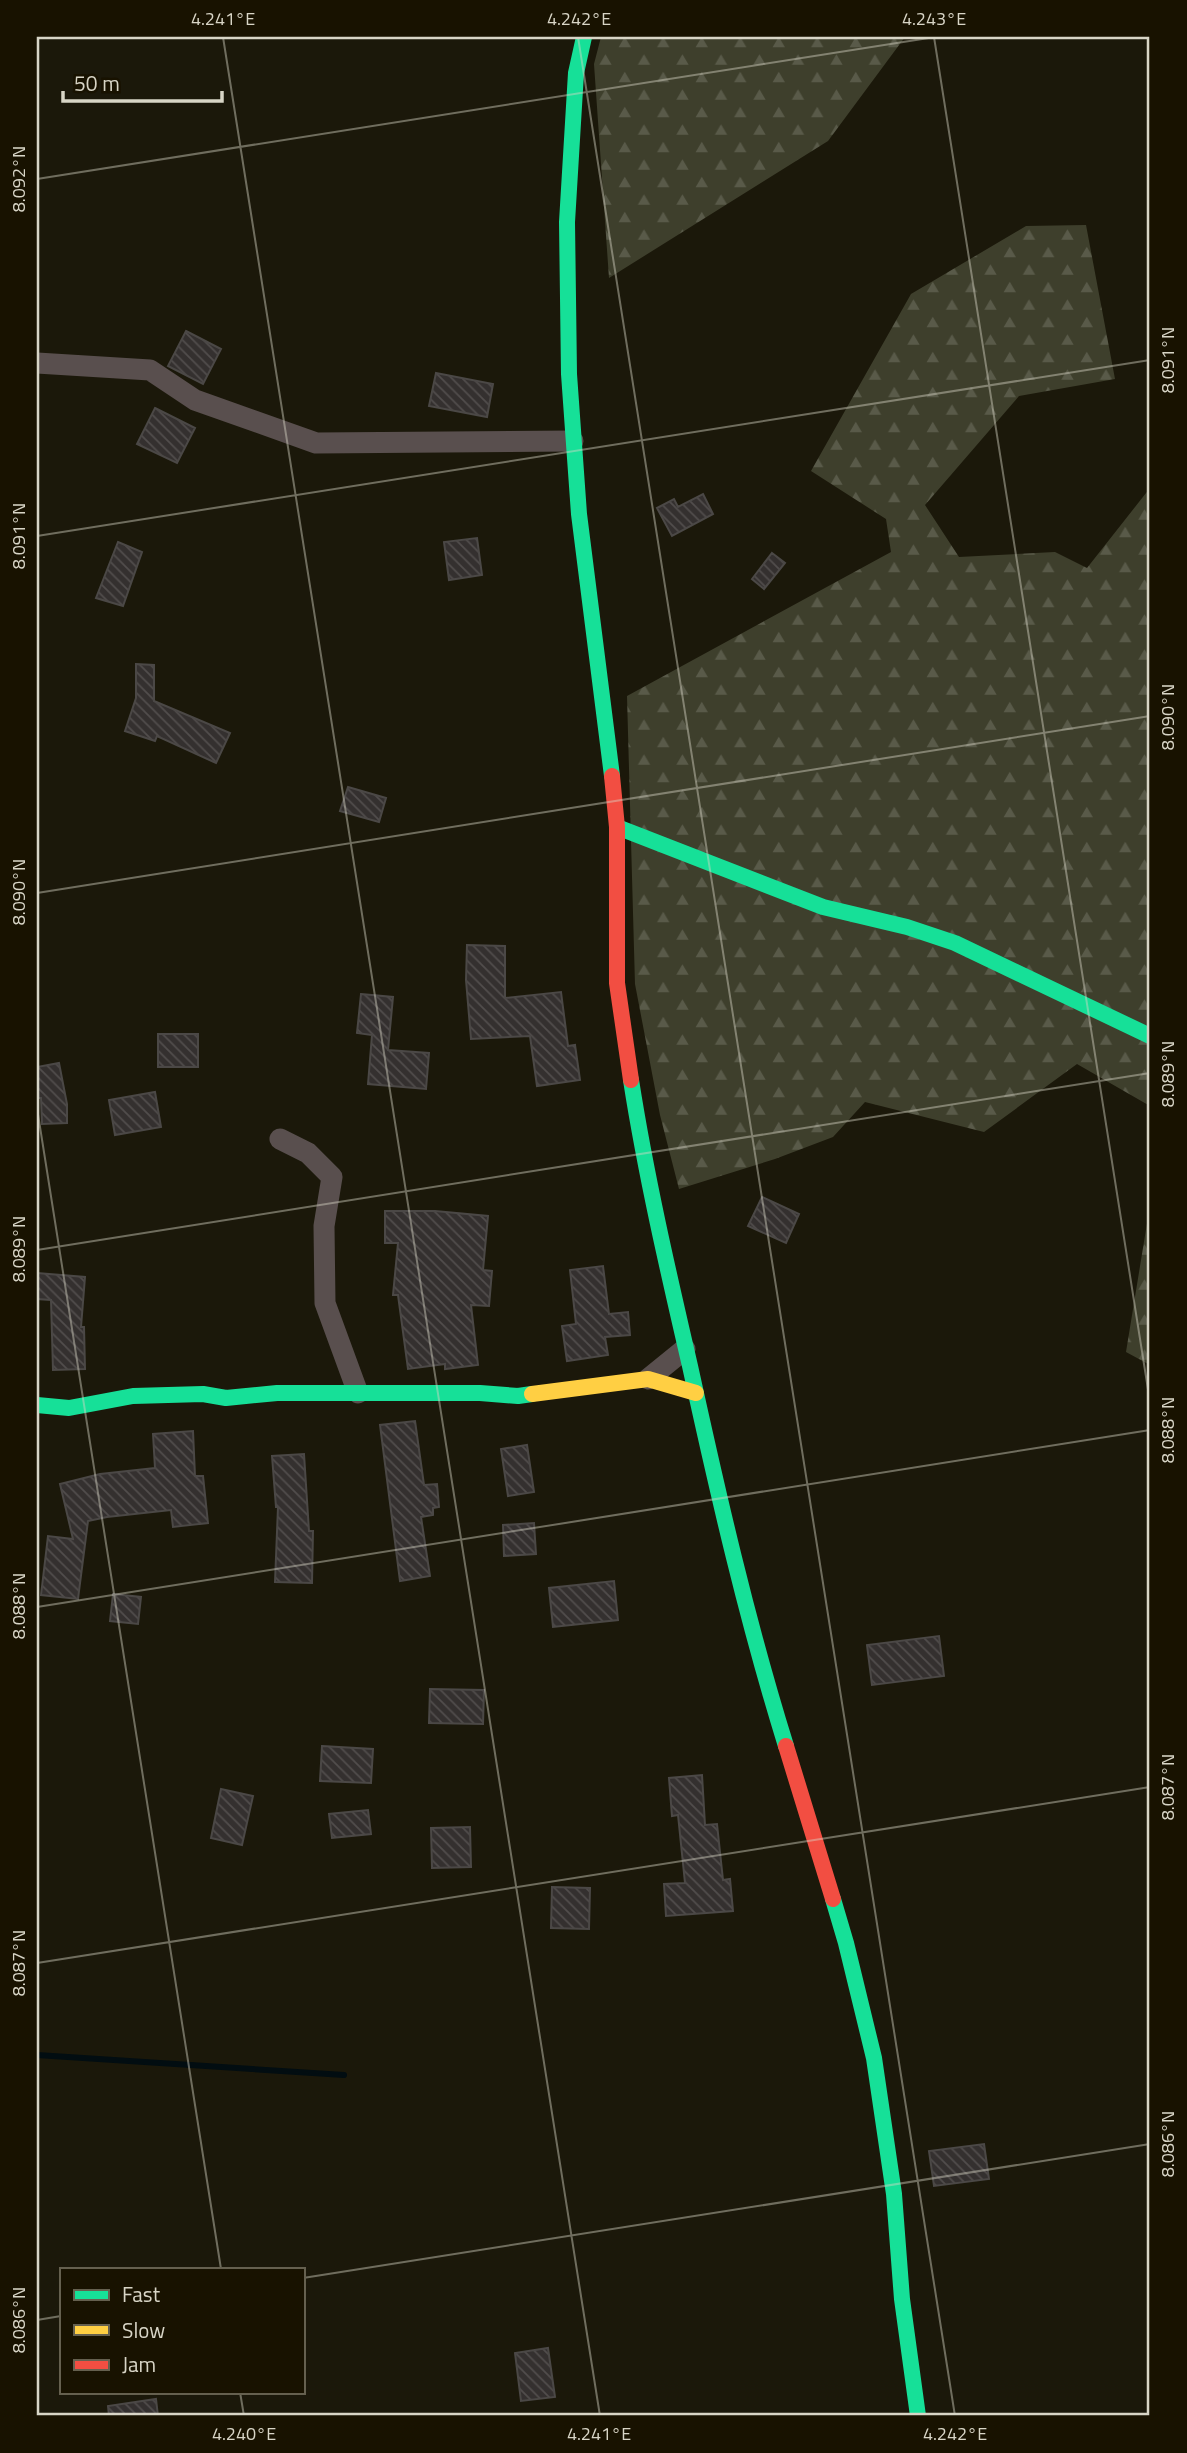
<svg xmlns="http://www.w3.org/2000/svg" width="1187" height="2453" viewBox="0 0 1187 2453" font-family="'Titillium Web',sans-serif">
<style>
.forest{fill:url(#forest-firs)}
.lines{fill:none;stroke-linecap:round;stroke-linejoin:round}
.stream{stroke:#020d11;stroke-width:6}
.building{fill:url(#building-back-hatch);stroke:#4b4846;stroke-width:2}
.street{stroke:#594f4e;stroke-width:21}
.fast{stroke:#16e098;stroke-width:16}
.slow{stroke:#ffcf43;stroke-width:16}
.jam{stroke:#f24e42;stroke-width:16}
.ticks{fill:none;stroke:#d8d5c6;stroke-width:2;stroke-opacity:0.45}
.neatline{fill:none;stroke:#d8d5c6;stroke-width:2.5}
.ticks-label{font-size:18px;text-anchor:middle;fill:#d8d5c6}
</style>
<defs>
<pattern id="forest-firs" width="22" height="20" patternUnits="userSpaceOnUse" patternTransform="scale(1.75)"><rect width="22" height="20" fill="#3e3f2c"/><path d="M5 1l3.5 6h-7zM16 11l3.5 6h-7z" fill="#595a49"/></pattern>
<pattern id="building-back-hatch" width="6" height="6" patternUnits="userSpaceOnUse" patternTransform="scale(1.75)"><rect width="6" height="6" fill="#34302f"/><path d="M-1 5l2 2M0 0l6 6M5-1l2 2" fill="none" stroke="#514d4c"/></pattern>
</defs>
<rect width="100%" height="100%" fill="#1b180a"/>
<!-- forest -->
<path class="forest" d="M601 37H905L828 141 609 278 594 64Z
M1086 225 1115 379 1019 396 925 505 959 557 1055 552 1087 568 1150 488V1106L1077 1064 984 1132 865 1102 833 1137 775 1159 679 1189 660 1115 635 984 627 696 891 552 886 519 811 471 911 294 1026 226Z
M1150 1205V1365L1126 1352Z"/>
<g class="lines">
<!-- stream -->
<path class="stream" d="M37 2055 344 2075"/>
</g>
<!-- building -->
<path class="building" d="M186 331 221 349 203 384 168 366Z
M436 373 493 384 487 417 429 406Z
M155 408 195 428 177 463 137 444Z
M703 494 713 514 672 536 657 508 674 499 678 507Z
M477 538 482 575 449 580 444 542Z
M118 542 142 552 123 606 96 598Z
M772 553 785 563 764 589 752 579Z
M136 664 154 665V701L230 733 216 763 157 736 155 741 125 731 136 698Z
M348 787 386 798 379 822 340 811Z
M467 945 505 946V998L561 992 568 1046 575 1045 580 1080 537 1086 530 1036 471 1039 466 980Z
M361 994 393 997 388 1050 429 1053 426 1089 368 1084 372 1035 357 1033Z
M158 1034H198V1067H158Z
M59 1063 67 1104V1123L42 1124 41 1098H37V1067Z
M155 1092 161 1127 115 1135 109 1100Z
M762 1197 799 1214 786 1243 748 1226Z
M385 1211H435L488 1216 483 1270 492 1271 489 1306 471 1305 478 1365 445 1369V1364L408 1369 398 1295H393L398 1243H385Z
M603 1266 609 1314 628 1312 630 1335 605 1337 608 1355 567 1361 562 1326 576 1324 570 1270Z
M37 1273 85 1277 81 1327H84L85 1369 53 1370 51 1300 37 1299Z
M415 1421 424 1485 437 1484 439 1507 433 1508V1515L421 1517 430 1576 400 1581 380 1425Z
M193 1431 195 1476H203L208 1523 173 1527 171 1510 107 1517 88 1521 78 1599 41 1595 48 1536 73 1539 60 1484 100 1474 155 1468 153 1434Z
M527 1445 534 1492 508 1496 501 1449Z
M304 1454 309 1531H313L312 1583 275 1582 278 1507H276L272 1456Z
M534 1523 536 1554 504 1556 503 1525Z
M614 1581 618 1620 553 1627 549 1588Z
M113 1594 141 1597 138 1624 110 1621Z
M939 1636 944 1676 872 1685 867 1645Z
M430 1689 484 1690 483 1724 429 1723Z
M322 1746 373 1749 371 1783 320 1781Z
M702 1775 705 1825 717 1824 723 1880 730 1879 733 1911 666 1916 664 1884 685 1883 678 1815 672 1816 669 1778Z
M221 1789 253 1796 242 1845 211 1838Z
M368 1810 371 1834 332 1838 329 1814Z
M470 1827 471 1867 432 1868 431 1828Z
M552 1887 590 1888 589 1929 551 1928Z
M984 2144 989 2179 934 2186 929 2151Z
M548 2348 555 2397 521 2401 515 2353Z
M156 2399 158 2416H109L108 2406Z"/>
<g class="lines">
<!-- street -->
<path class="street" d="M37 363 150 370 195 400 316 443 573 441
M280 1139 308 1153 332 1177 324 1226 325 1303 358 1393
M648 1379 685 1349"/>
<!-- fast -->
<path class="fast" d="M584 37 576 73 567 222 569 374 579 514 612 776
M617 827 823 907 907 927 955 943 1150 1036
M631 1080C646 1176 668 1271 690 1366 718 1494 747 1621 786 1746
M37 1405 69 1408 133 1396 203 1394 226 1398 277 1393H480L518 1396 532 1394
M833 1899 846 1943 874 2058 894 2194 902 2299 918 2416"/>
<!-- slow -->
<path class="slow" d="M532 1394 648 1379 696 1393"/>
<!-- jam -->
<path class="jam" d="M612 776 617 827V983L631 1080
M786 1746 833 1899"/>
</g>
<!-- ticks -->
<path class="ticks" d="M223 37 600 2416M578 37 955 2416M934 37 1150 1402M37 179 935 37M37 536 1150 360M37 893 1150 716M37 1108 221 2269M37 1250 1150 1073M37 1607 1150 1430M37 1963 1150 1787M303 2278 1150 2144M37 2320 61 2316M240 2392 244 2416"/>
<!-- border -->
<rect width="1187" height="2453" fill="none" stroke="#181200" stroke-width="77"/>
<!-- legend -->
<rect x="60" y="2268" width="245" height="126" fill="#181200" stroke="#65604f" stroke-width="2"/>
<rect x="74" y="2290" width="35" height="10" fill="#16e098" stroke="#65604f" stroke-width="2"/>
<text x="122" y="2302" font-size="21" fill="#d8d5c6">Fast</text>
<rect x="74" y="2325" width="35" height="10" fill="#ffcf43" stroke="#65604f" stroke-width="2"/>
<text x="122" y="2338" font-size="21" fill="#d8d5c6">Slow</text>
<rect x="74" y="2360" width="35" height="10" fill="#f24e42" stroke="#65604f" stroke-width="2"/>
<text x="122" y="2372" font-size="21" fill="#d8d5c6">Jam</text>
<!-- scale -->
<path d="M63 91v10h159v-10" fill="none" stroke="#d8d5c6" stroke-width="3.5"/>
<text x="74" y="91" font-size="21" fill="#d8d5c6" stroke="#181200" stroke-width="5" paint-order="stroke">50 m</text>
<rect x="38" y="38" width="1110" height="2376" class="neatline"/>
<g class="ticks-label">
<text x="223" y="25">4.241°E</text>
<text x="579" y="25">4.242°E</text>
<text x="934" y="25">4.243°E</text>
<text transform="translate(19 179) rotate(-90)" y="6">8.092°N</text>
<text transform="translate(1168 360) rotate(-90)" y="6">8.091°N</text>
<text transform="translate(19 536) rotate(-90)" y="6">8.091°N</text>
<text transform="translate(1168 717) rotate(-90)" y="6">8.090°N</text>
<text transform="translate(19 892) rotate(-90)" y="6">8.090°N</text>
<text transform="translate(1168 1074) rotate(-90)" y="6">8.089°N</text>
<text transform="translate(19 1249) rotate(-90)" y="6">8.089°N</text>
<text transform="translate(1168 1430) rotate(-90)" y="6">8.088°N</text>
<text transform="translate(19 1606) rotate(-90)" y="6">8.088°N</text>
<text transform="translate(1168 1787) rotate(-90)" y="6">8.087°N</text>
<text transform="translate(19 1963) rotate(-90)" y="6">8.087°N</text>
<text transform="translate(1168 2144) rotate(-90)" y="6">8.086°N</text>
<text transform="translate(19 2320) rotate(-90)" y="6">8.086°N</text>
<text x="244" y="2440">4.240°E</text>
<text x="599" y="2440">4.241°E</text>
<text x="955" y="2440">4.242°E</text>
</g>
</svg>
